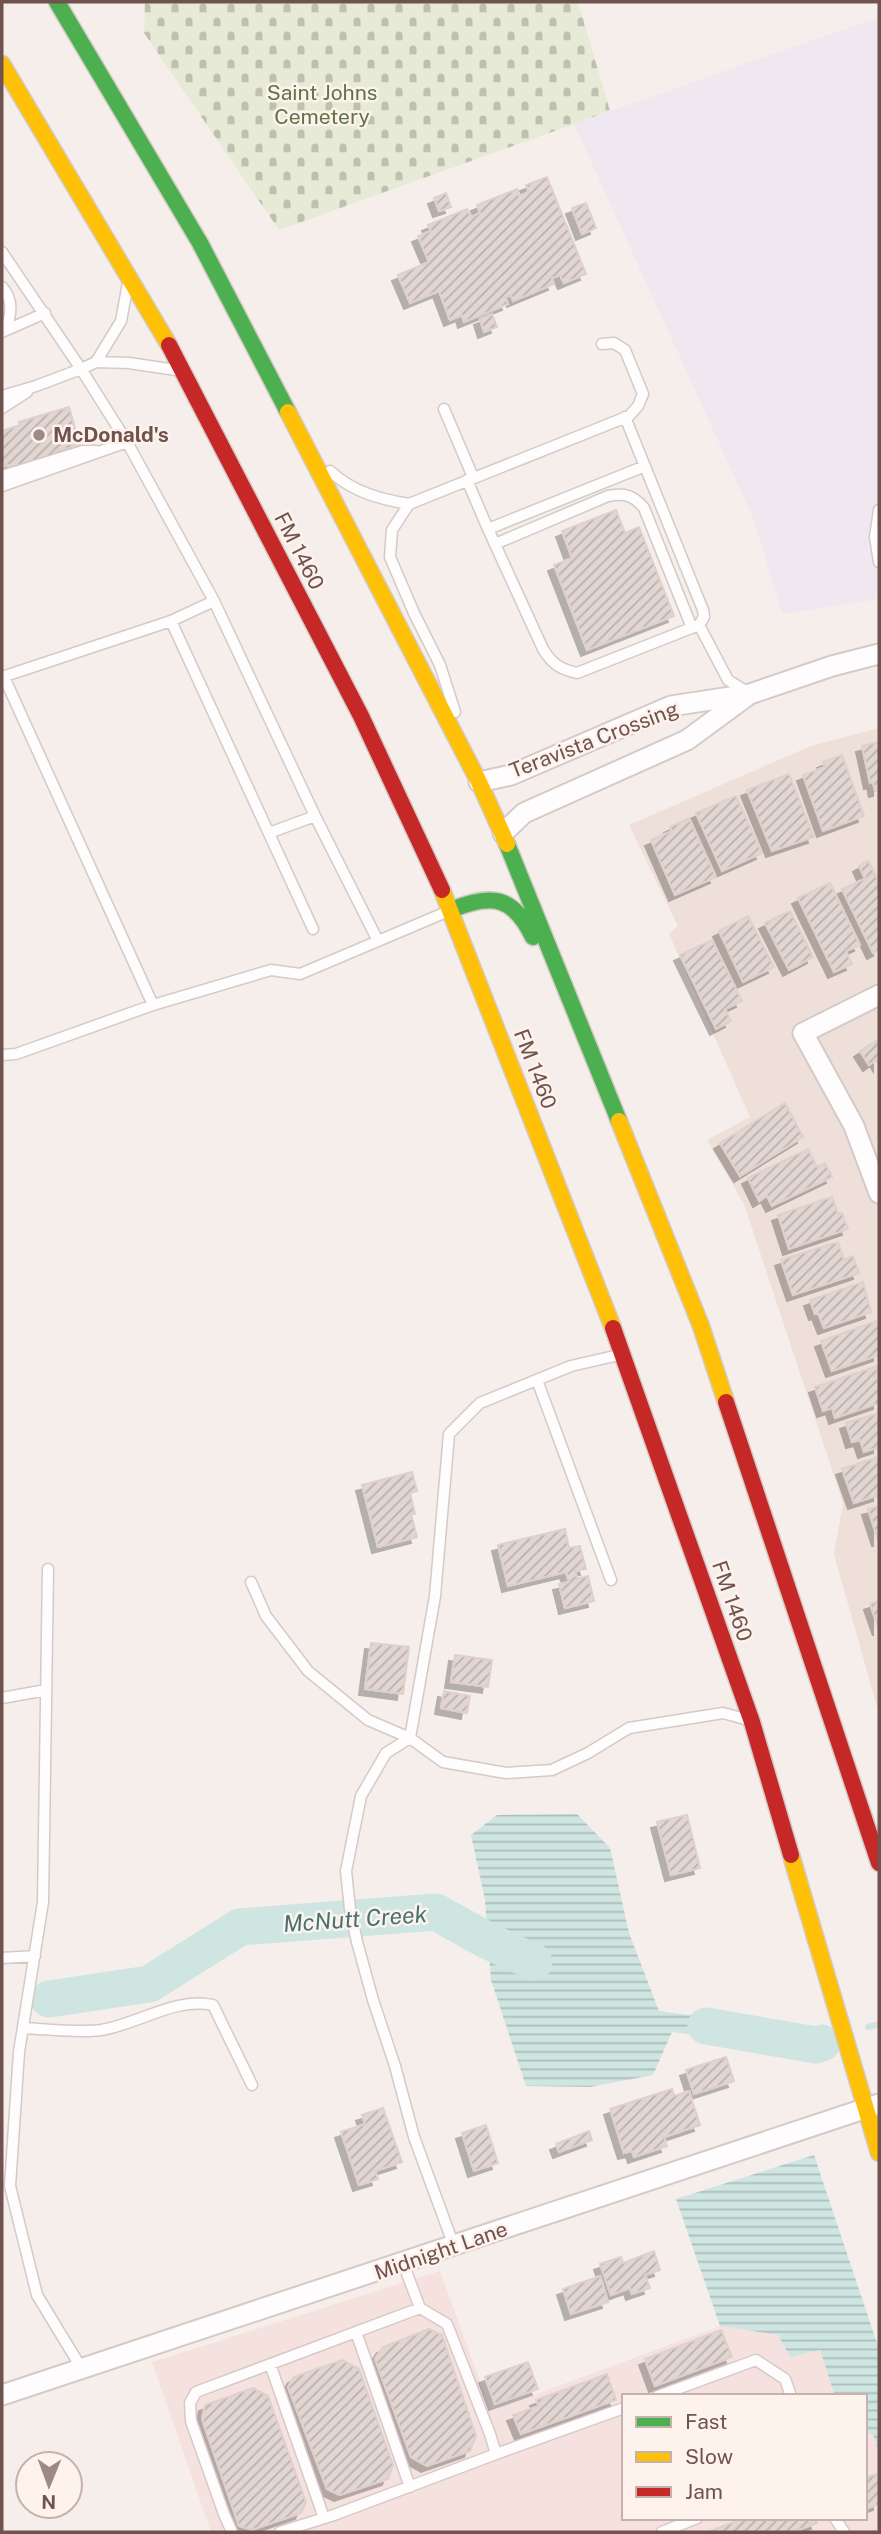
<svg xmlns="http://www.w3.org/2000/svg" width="881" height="2534" viewBox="0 0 881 2534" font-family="'Public Sans',sans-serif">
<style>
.residential{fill:#eedfd8}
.commercial{fill:#f5e2df}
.education{fill:#efe8f1}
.cemetery{fill:url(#cemetery-stones)}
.water{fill:url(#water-rules)}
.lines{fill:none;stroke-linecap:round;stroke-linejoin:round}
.stream{stroke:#cee5e2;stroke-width:6}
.river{stroke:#cee5e2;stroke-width:37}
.building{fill:url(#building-hatch);stroke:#ded1cd;stroke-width:2;filter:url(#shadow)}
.lane-casing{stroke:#d4cac7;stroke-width:13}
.street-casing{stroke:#d4cac7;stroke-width:23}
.fast-casing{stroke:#d4cac6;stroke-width:19}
.slow-casing{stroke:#d4cac6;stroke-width:19}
.jam-casing{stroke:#d4cac6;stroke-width:19}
.lane{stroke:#fefcfc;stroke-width:10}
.street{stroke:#fefcfc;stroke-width:19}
.fast{stroke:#4caf50;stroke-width:16}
.slow{stroke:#ffc107;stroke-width:16}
.jam{stroke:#c62828;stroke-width:16}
.poi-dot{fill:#9f8985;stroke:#fdf2ec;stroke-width:2.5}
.labels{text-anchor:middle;stroke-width:5;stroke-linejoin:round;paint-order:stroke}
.park-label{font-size:21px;fill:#5f7447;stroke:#fdf2ec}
.poi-label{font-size:21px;font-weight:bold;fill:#70524e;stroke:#fdf2ec;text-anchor:start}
.street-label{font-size:21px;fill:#70524e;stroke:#fdf2ec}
.water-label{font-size:23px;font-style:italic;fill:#437370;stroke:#fdf2ec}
</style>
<defs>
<pattern id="cemetery-stones" width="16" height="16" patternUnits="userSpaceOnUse" patternTransform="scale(1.75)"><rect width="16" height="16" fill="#e7ead6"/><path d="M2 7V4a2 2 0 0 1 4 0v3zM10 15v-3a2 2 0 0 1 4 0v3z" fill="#c0c0b0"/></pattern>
<pattern id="water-rules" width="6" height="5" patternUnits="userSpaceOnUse" patternTransform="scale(1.75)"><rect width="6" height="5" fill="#cee5e2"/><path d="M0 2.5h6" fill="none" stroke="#acbcb9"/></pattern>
<pattern id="building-hatch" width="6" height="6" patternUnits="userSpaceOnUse" patternTransform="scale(1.75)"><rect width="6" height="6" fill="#e2d6d3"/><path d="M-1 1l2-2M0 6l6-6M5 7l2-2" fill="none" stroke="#bcb0ad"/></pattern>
<filter id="shadow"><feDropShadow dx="-6" dy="6" stdDeviation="0" flood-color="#0004"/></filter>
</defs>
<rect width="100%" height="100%" fill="#f6eeea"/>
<!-- residential -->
<path class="residential" d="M879 728V1714L834 1554 843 1503 744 1204 707 1140 750 1117 669 934 678 926 629 825 811 746Z"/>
<!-- commercial -->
<path class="commercial" d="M440 2271 491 2411 720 2326 778 2335 820 2349 835 2396H624V2518H865V2433H873L879 2453V2532H211L152 2362Z"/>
<!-- education -->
<path class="education" d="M879 17V599L782 614 754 520 574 124Z"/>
<!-- cemetery -->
<path class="cemetery" d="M145 2H578L610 111 279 230 144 33Z"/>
<!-- water -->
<path class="water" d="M577 1814 610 1848 629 1933 659 2011 749 2023 757 2041 672 2032 653 2075 590 2087 526 2086 491 1980 485 1900 471 1835 497 1815Z
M814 2155 879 2349V2453L873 2434 865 2433V2396H835L820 2350 790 2357 778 2335 720 2326 676 2199Z"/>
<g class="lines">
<!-- stream -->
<path class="stream" d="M868 2027 879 2024"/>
<!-- river -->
<path class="river" d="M49 1999 149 1984 240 1927 436 1912 488 1941 534 1962
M706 2026 816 2045 822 2043"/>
</g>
<!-- building -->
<path class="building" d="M547 177 586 274 564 283 560 275 552 278 554 284 513 301 511 295 505 297 508 304 464 322 462 315 450 320 439 291 410 303 398 275 429 262 418 236 431 231 428 225 467 209 471 217 480 213 477 205 517 189 519 196 529 192 526 185Z
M446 193 451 207 439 211 434 198Z
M586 203 596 228 582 234 572 208Z
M492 314 497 327 484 332 480 319Z
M69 407 80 446 55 451 56 454 9 468 8 465 2 467V431L20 425 19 422Z
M616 510 625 533 639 527 674 616 587 650 554 565 572 558 562 531Z
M879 742V790L875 791 873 782 870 783 862 746Z
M842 755 864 816 823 831 803 775 825 767 823 762Z
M789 774 814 837 772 851 747 790Z
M736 796 762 853 722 871 696 813Z
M689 818 716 877 675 895 651 840 672 831 670 827Z
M868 861 875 874 865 879 859 866Z
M875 874 879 883V950L873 953 842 889Z
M830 883 860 945 846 951 852 964 834 972 798 898Z
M790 911 813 957 789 970 765 923Z
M748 916 774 967 743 982 719 931Z
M712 940 742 1001 725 1009 731 1021 716 1029 680 955Z
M879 1039V1065L876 1060 869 1065 860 1051Z
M785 1103 803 1137 740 1176 720 1143Z
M808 1149 817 1167 825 1163 832 1177 772 1206 767 1196 759 1201 748 1178Z
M832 1197 838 1214 842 1213 848 1229 789 1249 778 1215Z
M838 1242 844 1260 853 1256 859 1273 793 1295 781 1260Z
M863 1282 871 1312 824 1328 818 1313 815 1314 810 1300Z
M876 1321 879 1329V1355L832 1371 821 1341Z
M877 1366 879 1403 835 1418 832 1408 823 1411 815 1387Z
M879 1413V1447L864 1452 860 1440 852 1442 846 1423Z
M879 1457V1495L854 1503 842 1469Z
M412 1472 417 1491 410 1493 415 1514H411L417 1537 378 1547 362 1485Z
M879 1506V1540H878L868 1509Z
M565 1529 569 1548 580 1546 586 1569 575 1571 577 1579 588 1576 594 1601 565 1608 559 1584 569 1582 566 1572 508 1586 498 1545Z
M879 1601V1630L870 1604Z
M371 1643 409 1647 403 1694 365 1689Z
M455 1655 492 1660 488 1687 451 1682Z
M444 1691 470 1696 467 1713 441 1708Z
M687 1815 700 1868 671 1875 657 1822Z
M726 2057 734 2081 694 2094 686 2070Z
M672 2089 674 2096 689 2091 700 2125 664 2137 667 2146 634 2157 632 2151 624 2153 610 2109Z
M383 2108 402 2162 375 2171 378 2179 359 2185 341 2132 365 2124 362 2115Z
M486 2125 498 2163 474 2171 462 2133Z
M589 2131 592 2140 559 2152 556 2144Z
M654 2251 660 2270 645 2275 650 2288 632 2294 630 2288 611 2295 600 2264 621 2257 623 2263Z
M600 2276 608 2302 571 2314 563 2289Z
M429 2329 442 2335 476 2436 470 2451 427 2466 411 2457 375 2359 383 2347Z
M721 2330 732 2357 655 2386 645 2359Z
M342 2360 359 2369 393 2465 388 2479 340 2495 327 2489 288 2387 294 2377Z
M528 2362 538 2389 495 2404 485 2377Z
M607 2374 616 2400 521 2434 513 2415 539 2406 536 2400Z
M253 2388 268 2396 306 2502 301 2513 252 2530 239 2526 202 2419 205 2405Z
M879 2473V2504L865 2509V2478Z
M744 2518H815L817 2523 793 2532H708Z"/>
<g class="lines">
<defs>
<path id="lane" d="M2 252 81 369 96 362
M128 283 121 321 96 362 129 363 176 370
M2 287C14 300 11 315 6 330
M2 332 45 313
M2 396 36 386 81 369 127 442 214 601
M2 408 27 392
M444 409 473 477
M625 417 703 610 704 617 699 625 728 680 747 692
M645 466 488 529 543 649C552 664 560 669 577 673L699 625
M330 471C353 492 379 499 409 504L629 416 638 406 643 394 625 350 614 343 602 344
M2 476 83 451H96
M467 480 488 529
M2 486 127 442
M409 504 392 530 390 557 414 613 440 665 455 712
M879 510 875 537 879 562
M495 544 608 496C625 493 633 495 644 508L692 628
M171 621 313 929
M2 677 171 621 214 601 315 816 378 941 451 910
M4 677 153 1005
M269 833 315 816
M2 1055 16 1054 153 1005 271 970 300 974 378 941
M537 1380 611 1580
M48 1569 43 1902 19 2052 10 2186 37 2295 82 2369
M251 1582 266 1616 308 1671 368 1720 410 1738 443 1762 506 1773 552 1770 588 1753 629 1728 723 1713 745 1719
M2 1698 46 1690
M2 1958 35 1956
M23 2028C48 2029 77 2033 101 2030 139 2024 174 1997 213 2005L252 2085
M454 2246 414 2137 395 2066 373 2000 357 1942 350 1909 346 1871 361 1796 386 1753 410 1738 435 1596 449 1434 480 1403 571 1366 619 1355
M403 2263 420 2308 447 2324 490 2434 496 2454 624 2408
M356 2332 410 2487
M270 2364 324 2518
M658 2396 756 2360 785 2379 791 2396
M835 2518 844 2532
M232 2532 224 2514 191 2421 190 2403 196 2392 420 2308
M280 2532 334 2515 496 2454
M662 2532 697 2518"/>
<path id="street" d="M479 782 511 775 671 706 750 694 832 666 879 654
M503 833 524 813 687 740 747 696
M879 995 803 1033 854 1126 879 1193
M2 2395 879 2104"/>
<path id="fast" d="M57 2 200 243 288 412
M507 844 619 1121
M451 910C492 893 513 896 533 937"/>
<path id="slow" d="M2 64 169 345
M288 412 479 782 507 844
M442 890 613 1328
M619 1121 701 1326 726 1402
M791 1855 879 2153"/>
<path id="jam" d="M169 345 361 716 442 890
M613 1328 752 1722 791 1855
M726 1402 879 1863"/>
</defs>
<!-- lane casing -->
<use href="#lane" class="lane-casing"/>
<!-- street casing -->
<use href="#street" class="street-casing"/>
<!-- fast casing -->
<use href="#fast" class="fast-casing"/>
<!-- slow casing -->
<use href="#slow" class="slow-casing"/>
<!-- jam casing -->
<use href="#jam" class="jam-casing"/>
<!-- lane -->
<use href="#lane" class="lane"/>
<!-- street -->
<use href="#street" class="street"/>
<!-- fast -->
<use href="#fast" class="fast"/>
<!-- slow -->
<use href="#slow" class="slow"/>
<!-- jam -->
<use href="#jam" class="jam"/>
</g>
<!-- markers -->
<circle class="poi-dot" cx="39" cy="435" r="7"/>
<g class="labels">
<!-- park labels -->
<g class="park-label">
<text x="322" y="100">Saint Johns<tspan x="322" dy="24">Cemetery</tspan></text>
</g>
<!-- poi labels -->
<g class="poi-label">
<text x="53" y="442">McDonald's</text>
</g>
<!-- street labels -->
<g class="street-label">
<text transform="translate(299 551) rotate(63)" y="7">FM 1460</text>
<text transform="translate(594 740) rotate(-21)" y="7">Teravista Crossing</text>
<text transform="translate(535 1069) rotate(69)" y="7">FM 1460</text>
<text transform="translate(732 1601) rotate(71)" y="7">FM 1460</text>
<text transform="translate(441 2251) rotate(-19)" y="7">Midnight Lane</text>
</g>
<!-- water labels -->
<g class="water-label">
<text transform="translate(355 1919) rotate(-4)" y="8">McNutt Creek</text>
</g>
</g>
<!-- border -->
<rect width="881" height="2534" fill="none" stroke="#70524e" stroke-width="7"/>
<!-- legend -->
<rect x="622" y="2394" width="245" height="126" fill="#fdf2ec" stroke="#c5b2ad" stroke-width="2"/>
<rect x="636" y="2417" width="35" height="10" fill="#4caf50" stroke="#c5b2ad" stroke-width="2"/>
<text x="685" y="2429" font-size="21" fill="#70524e">Fast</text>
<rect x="636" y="2452" width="35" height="10" fill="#ffc107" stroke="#c5b2ad" stroke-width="2"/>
<text x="685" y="2464" font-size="21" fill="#70524e">Slow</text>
<rect x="636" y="2487" width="35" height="10" fill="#c62828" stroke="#c5b2ad" stroke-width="2"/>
<text x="685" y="2499" font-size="21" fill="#70524e">Jam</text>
<!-- north arrow -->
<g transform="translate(49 2485) rotate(181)"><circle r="33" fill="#fdf2ec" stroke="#c5b2ad" stroke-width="2"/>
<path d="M0-5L12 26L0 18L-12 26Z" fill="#9f8985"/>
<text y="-10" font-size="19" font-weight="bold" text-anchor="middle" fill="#70524e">N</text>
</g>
</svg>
